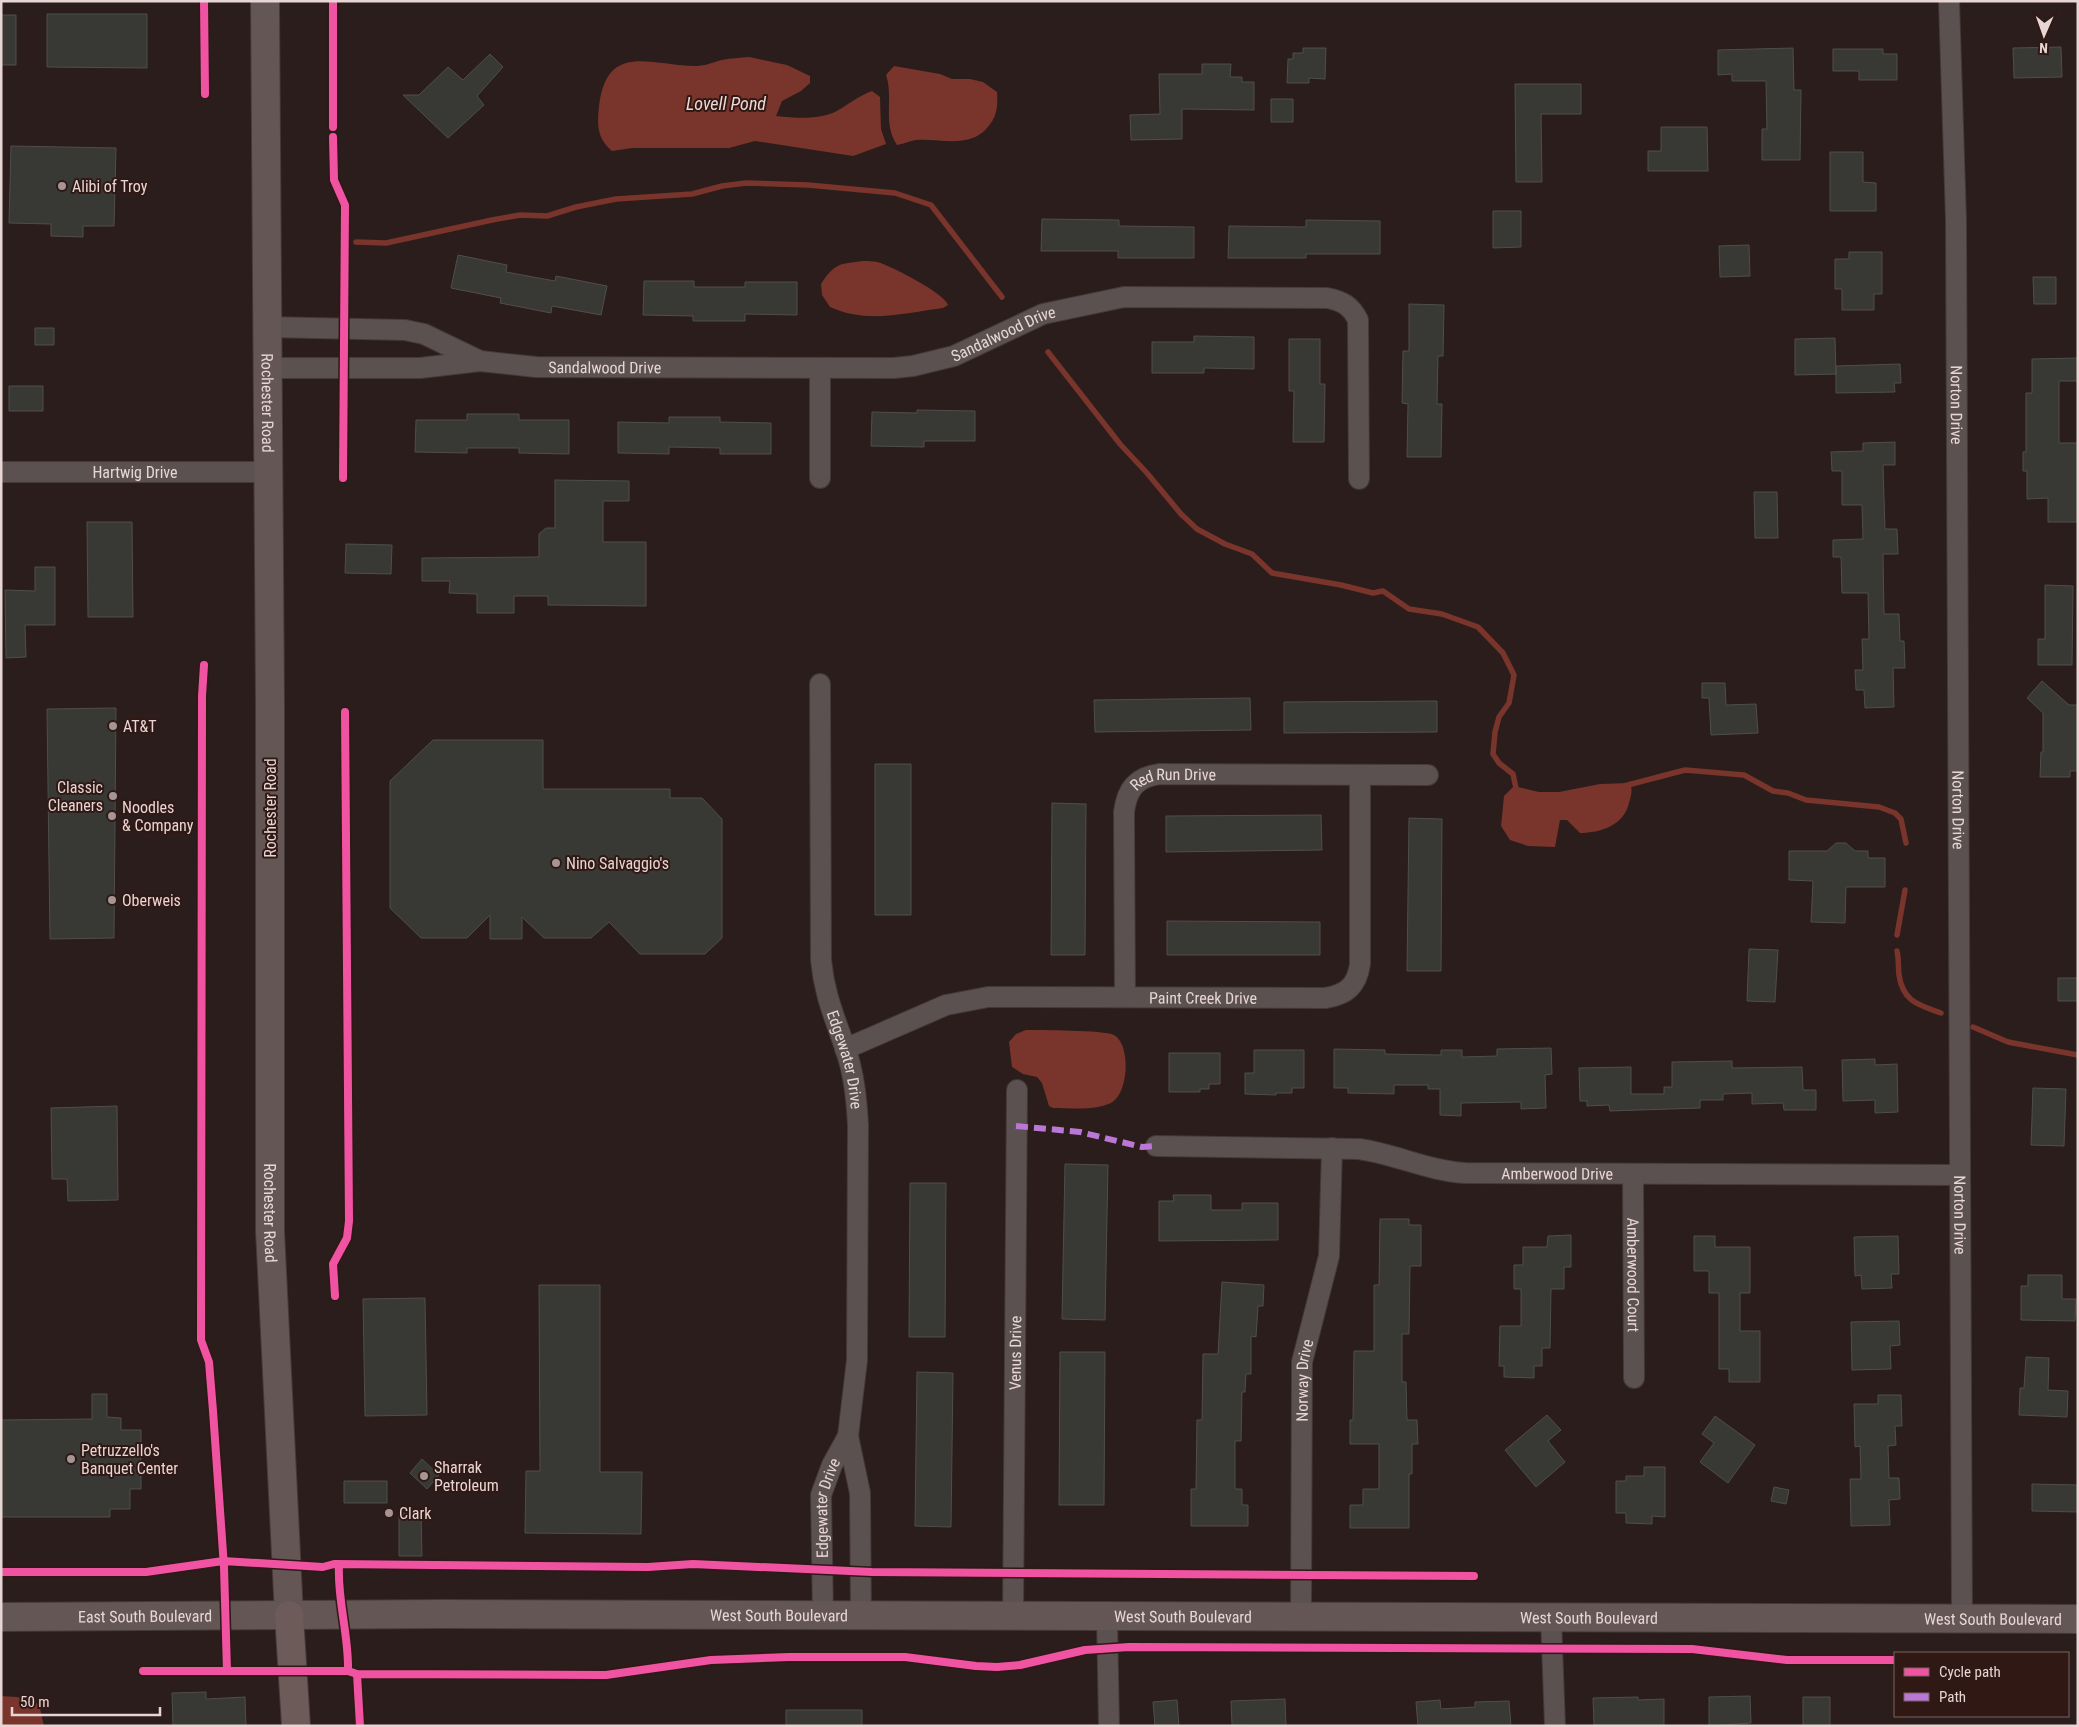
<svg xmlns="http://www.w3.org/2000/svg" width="2079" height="1727" viewBox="0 0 2079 1727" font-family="'Roboto Condensed',sans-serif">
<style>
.water{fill:#79342c}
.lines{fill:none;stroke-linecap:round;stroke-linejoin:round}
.stream{stroke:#79342c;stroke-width:5.5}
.building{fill:#383935;stroke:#4f4e4b}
.street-casing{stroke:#453938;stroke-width:22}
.secondary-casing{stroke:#453938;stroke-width:30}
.primary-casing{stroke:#453938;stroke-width:30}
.street{stroke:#5b5150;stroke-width:20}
.secondary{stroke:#645654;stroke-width:28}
.primary{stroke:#6c5b58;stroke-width:28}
.quiet{stroke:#ba77d6;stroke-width:6;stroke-dasharray:12 6;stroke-linecap:butt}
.cycleway-casing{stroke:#301815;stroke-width:11}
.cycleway{stroke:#f153a3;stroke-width:8}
.poi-dot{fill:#a59593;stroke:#301815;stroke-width:2}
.labels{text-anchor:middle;stroke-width:4;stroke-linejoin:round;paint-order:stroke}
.poi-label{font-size:16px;fill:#e7d6d3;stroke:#301815;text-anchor:start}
.street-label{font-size:16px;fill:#e7d6d3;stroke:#301815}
.water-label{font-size:18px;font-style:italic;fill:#f0d8d5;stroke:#301815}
</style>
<rect width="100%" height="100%" fill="#2a1d1b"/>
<!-- water -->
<path class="water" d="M749 57 787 65 810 76V83L801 91 782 101 776 116C796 118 816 120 835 112 848 105 858 96 872 91L880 97 881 129 886 144 853 156 755 141 729 148H632L612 151C597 138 597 126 599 106 607 41 651 66 696 66 705 66 714 62 722 60 731 58 740 58 749 57Z
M894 66 940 74 952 79H970L983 82 997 92C998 107 997 117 987 128 969 149 940 138 916 140 910 141 903 144 897 145 882 123 894 99 886 75Z
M863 261C869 261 877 261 883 264 896 269 944 293 948 305L943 308C904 313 867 324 830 307L822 295 821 284C835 263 839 264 863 261Z
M1630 783C1633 790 1631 796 1629 803 1624 825 1601 833 1580 833L1567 820H1560L1555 847 1528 846 1510 840 1501 826 1504 796 1514 786 1539 792H1559L1600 784Z
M1026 1030C1040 1030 1104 1030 1114 1035 1131 1044 1129 1094 1111 1103 1093 1111 1072 1108 1053 1108L1049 1106 1042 1083 1037 1077 1023 1074 1012 1067 1009 1042 1016 1034Z
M1 1696 17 1697 39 1704 44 1726H1Z"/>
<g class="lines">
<!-- stream -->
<path class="stream" d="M356 242 386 243 492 220 520 215 547 216 576 207 616 199 692 194 722 186 746 183 808 185 895 193 931 205 1002 297
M1048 352 1120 444 1147 473 1181 514 1197 529 1225 544 1252 554 1272 573 1341 585 1373 593 1383 591 1409 609 1442 614 1478 627 1503 653 1514 675 1509 703 1499 717 1495 732 1493 754 1499 763 1513 774 1517 793
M1624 786 1685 770 1744 775 1773 791 1788 793 1806 800 1879 807 1895 813 1901 819 1906 843
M1897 935 1905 890
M1897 951C1899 959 1898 967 1899 975 1903 1002 1919 1005 1941 1013
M1973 1027 2008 1042 2078 1055"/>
</g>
<!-- building -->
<path class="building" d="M47 14H147V68L47 67Z
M1 15H16V65H1Z
M2061 47 2062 77 2014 78 2013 48Z
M1303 48H1326L1325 79 1309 78V83H1287L1288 59H1293V53H1303Z
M1793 48 1794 90H1801L1800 160H1762V129H1767L1766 81H1732V74L1718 75V50Z
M1833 49H1883V54H1897V80H1859V71H1833Z
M490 54 503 67 477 96 484 105 448 138 403 95H419L448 67 463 80Z
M1202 64H1231L1230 77H1242V82H1254V110L1182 109V139L1131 140 1130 115 1160 114 1159 74H1202Z
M1515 84H1581V114H1541L1542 182H1516Z
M1271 99H1293V122H1271Z
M1661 127H1707L1708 171H1648V151H1661Z
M11 146 116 148 114 226H83V237L51 236V224L9 223Z
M1830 152H1863V182L1876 183V211H1830Z
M1493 211H1521V247L1493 248Z
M1042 219 1119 220V226L1194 227V258H1118V251H1041Z
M1306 220 1380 221V254H1306V258H1228L1229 226 1306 227Z
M1749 245 1750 276 1720 277 1719 246Z
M1849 252H1882V294H1874V310H1842V289H1835V259H1849Z
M458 255 507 265 506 272 555 281 556 276 607 286 601 315 552 306 551 313 500 303 501 298 451 288Z
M2033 277H2056V304H2034Z
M644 281H694V287H745V282H797V315L745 314V321H693V316L643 315Z
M1409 304 1444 305 1443 356H1438L1437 404H1442L1441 457H1407L1408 404 1402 403 1403 351H1409Z
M35 328H54V345H35Z
M1194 336 1254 337V369L1204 368V373H1152V342H1194Z
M1835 338 1836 374 1795 375V339Z
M1289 339H1320V384H1325L1324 442H1293L1294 391H1289Z
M2078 358V381H2059V443H2078V522H2048V498L2027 499V471H2023V452H2026V393H2032V359Z
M1900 364 1901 383H1894L1895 392 1836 393V366Z
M9 386H43V411H9Z
M917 410 975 411V441H924V447L871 446 872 412 917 413Z
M467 414H519V420H569V454L519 453V448H467V453L415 452 416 420H467Z
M669 417H720V422L771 423V454H720V448L669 447V454L618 453V422L669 423Z
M1895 442V465H1883L1885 529H1897L1898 554H1883L1884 614H1899L1900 641H1904L1905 668H1893L1894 707 1865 708 1864 690H1856L1855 670H1863L1862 639H1869L1868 593H1842L1841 557H1833V540L1863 539 1862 505H1842V471H1832L1831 452 1863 451V443Z
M555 480 629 481V501H603V542H646V606L548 605V596H514V613H477V594L449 593 450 581H422V558L539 557V534L546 528H555Z
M1754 492H1777L1778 538H1755Z
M87 522H132L133 617H88Z
M346 544 392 545 391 574 345 573Z
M35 567H55V625H25L26 657 6 658 5 590 35 591Z
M2045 585 2073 586 2072 665H2038V639H2045Z
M2042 681 2069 705H2078V771H2070V777H2040L2041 752H2043V713L2027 698Z
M1702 683H1725L1726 705 1756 704 1758 733 1711 735 1709 698H1702Z
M1250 698 1251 730 1095 732 1094 700Z
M1437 701V732L1284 733V702Z
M116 708 114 938 50 939 47 709Z
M433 740H543V789H670V798H702L722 819V938L705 954H640L609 922 591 938H544L522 917V939H490V915L467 938H421L390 908V781Z
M875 764H911V915H875Z
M1052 803 1086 804 1085 955H1051Z
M1321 815 1322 850 1166 852V816Z
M1409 818 1442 819 1441 971H1407Z
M1836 843H1846L1855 851H1868V858H1885V887H1846L1845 923 1811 922 1813 881 1789 880V851H1827Z
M1167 921 1320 922V955H1167Z
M1749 949 1778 950 1775 1002 1747 1001Z
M2058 978H2078V1001H2058Z
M1551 1048 1552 1074 1545 1075 1546 1108 1521 1109V1102L1461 1103V1116L1440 1115V1089H1428V1085H1394V1094L1348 1093V1088H1334V1049L1385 1050V1054L1441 1055V1050H1462V1057L1497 1056V1049Z
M1254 1050H1304V1088H1292V1093H1276V1095L1245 1094V1073H1254Z
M1169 1053H1220V1084H1209V1089H1200V1092H1169Z
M1875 1059V1065L1897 1064 1898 1112 1875 1113V1100L1843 1101 1842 1060Z
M1732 1061V1068L1802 1067 1803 1090H1816V1110H1784L1783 1103 1752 1104V1093L1723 1094V1100H1700V1108L1610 1111 1609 1105 1587 1106V1101H1580L1579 1068 1631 1067V1094H1664V1087H1672V1062Z
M2033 1088 2066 1089 2064 1146 2031 1145Z
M117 1106 118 1200 68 1201 67 1179H52L51 1108Z
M1065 1164 1108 1165 1105 1320 1062 1319Z
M910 1183H946L945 1337H909Z
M1173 1195H1211V1210H1242V1203H1278V1240L1159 1241V1201H1174Z
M1380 1219H1409V1225H1421V1266H1410L1409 1334H1402V1382H1406L1407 1420H1417L1418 1444H1412V1474H1409V1528H1350V1505H1363V1489H1379V1444H1350V1420H1353L1354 1351H1374V1285H1379Z
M1571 1235V1267H1564V1289H1551L1550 1348H1542V1366H1534V1378L1504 1377V1366H1499L1500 1326H1521V1289H1514V1265H1523V1247H1547L1548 1236Z
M1694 1236H1715V1247H1750V1293H1740V1331H1760V1382H1729V1369H1719V1293H1709V1271H1694Z
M1898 1236 1899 1274H1891L1892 1288 1862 1289 1861 1275 1855 1276 1854 1237Z
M2028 1275H2062V1299H2076L2075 1321 2021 1320V1286H2028Z
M1222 1282 1264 1285 1263 1306H1258L1256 1337 1251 1336V1374H1246L1245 1392H1242L1241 1441H1235V1489H1242V1505H1248V1526H1191V1489H1196L1197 1420H1202L1203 1354H1218Z
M539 1285H600V1472H642L641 1534 525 1533 526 1471H540Z
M425 1298 427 1415 365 1416 363 1299Z
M1899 1321 1900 1345 1890 1346 1891 1369 1852 1370 1851 1322Z
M1060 1352H1105L1104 1505H1059Z
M2026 1357 2049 1358 2048 1390 2068 1391 2067 1417 2019 1415 2020 1388H2024Z
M917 1372 953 1373 951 1527 915 1526Z
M92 1394H107V1417L121 1418V1430H141V1489H130V1509H110V1517H1V1420L92 1419Z
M1878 1395H1901L1902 1426H1895L1896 1445 1888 1446 1889 1478H1899L1900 1499 1889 1500 1890 1525 1851 1526 1850 1479H1861L1860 1446 1855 1447 1854 1404H1878Z
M1547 1415 1561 1430 1548 1441 1565 1462 1536 1487 1505 1450Z
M1715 1416 1755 1445 1728 1483 1700 1462 1714 1443 1702 1434Z
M422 1459 439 1475 427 1489 410 1473Z
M1644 1467H1665V1517L1652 1516V1524L1626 1523V1513H1616V1481H1626V1476H1644Z
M344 1481H387V1503H344Z
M2032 1484 2078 1485V1512L2032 1511Z
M1774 1487 1789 1490 1786 1504 1771 1501Z
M399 1513H421L422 1556H399Z
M206 1692V1699L245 1697 246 1726H173L172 1693Z
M1750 1696 1751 1723 1709 1726V1697Z
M1638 1697V1700L1664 1699V1725H1594L1593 1698Z
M1803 1697H1830V1726H1803Z
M1285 1699 1286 1726 1232 1725 1231 1701Z
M1177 1700 1179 1726H1155L1153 1702Z
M1440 1700 1441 1709 1475 1707V1702L1509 1701 1511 1726H1418L1416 1702Z
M786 1710H862V1726H786Z"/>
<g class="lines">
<defs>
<g id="street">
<path id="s1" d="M1949 1 1956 220 1962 1619"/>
<path d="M267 327 405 330 424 334 480 361 420 368H268"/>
<path id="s2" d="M480 361 536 367 894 368 913 366 954 356 1043 314 1124 297 1327 298C1343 301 1351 306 1358 320L1359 479"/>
<path d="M820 368V478"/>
<path id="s3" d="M1 472H268"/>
<path id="s4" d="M820 684 821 960C825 1002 839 1025 850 1064 855 1084 857 1104 858 1125L857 1360 848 1436"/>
<path id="s5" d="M1125 997 1124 812C1127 789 1136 777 1160 774L1428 775"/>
<path id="s6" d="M845 1049 946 1005 988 997 1325 998C1346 995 1357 986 1360 964V775"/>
<path id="s7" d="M1156 1146 1359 1149C1395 1154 1429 1171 1465 1173L1960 1175"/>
<path id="s8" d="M1633 1174 1634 1378"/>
<path id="s9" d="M1301 1615 1302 1362 1329 1256 1332 1148"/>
<path id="s10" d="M823 1616 821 1495 832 1465 848 1436 860 1493 861 1616"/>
<path id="s11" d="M1013 1617 1017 1090"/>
<path d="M1107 1617 1109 1726"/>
<path d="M1551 1618 1555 1726"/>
</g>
<g id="secondary">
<path id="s12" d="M265 1 270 702V1231L289 1615"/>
<path id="s13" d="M1 1617 441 1614 2078 1619"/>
</g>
<path id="primary" d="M289 1615 296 1726"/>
</defs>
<!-- street casing -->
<use href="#street" class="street-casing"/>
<!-- secondary casing -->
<use href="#secondary" class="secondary-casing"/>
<!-- primary casing -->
<use href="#primary" class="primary-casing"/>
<!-- street -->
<use href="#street" class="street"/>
<!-- secondary -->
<use href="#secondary" class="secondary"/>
<!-- primary -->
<use href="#primary" class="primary"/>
<!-- quiet -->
<path class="quiet" d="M1016 1126 1080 1132 1142 1147 1156 1146"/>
<defs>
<path id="cycleway" d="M204 1 205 94
M333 1V127
M333 137 334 180 345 205 343 478
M204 665 202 696 201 1340 209 1362 213 1411 224 1567 227 1671
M335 1296 333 1264 347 1238 349 1221 345 712
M339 1565C337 1600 349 1635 348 1671
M1 1572H146L223 1561 323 1567 334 1564 648 1567 693 1564 872 1572 1474 1576
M143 1671H348L357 1674 360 1726
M357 1674 606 1675 711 1660 789 1657H905L976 1666 997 1667 1020 1665 1085 1650 1129 1647 1692 1649 1787 1660H1895"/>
</defs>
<!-- cycleway casing -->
<use href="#cycleway" class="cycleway-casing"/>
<!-- cycleway -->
<use href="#cycleway" class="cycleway"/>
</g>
<!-- markers -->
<g class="poi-dot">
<circle cx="62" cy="186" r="5"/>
<circle cx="113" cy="726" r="5"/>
<circle cx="113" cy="796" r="5"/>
<circle cx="112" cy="816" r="5"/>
<circle cx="556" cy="863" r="5"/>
<circle cx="112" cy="900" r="5"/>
<circle cx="71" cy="1459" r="5"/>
<circle cx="424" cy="1476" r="5"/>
<circle cx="389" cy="1513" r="5"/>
</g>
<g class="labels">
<!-- poi labels -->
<g class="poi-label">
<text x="72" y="192">Alibi of Troy</text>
<text x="123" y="732">AT&amp;T</text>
<text x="103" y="793" text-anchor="end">Classic<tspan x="103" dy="18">Cleaners</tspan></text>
<text x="122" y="813">Noodles<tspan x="122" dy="18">&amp; Company</tspan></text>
<text x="566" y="869">Nino Salvaggio's</text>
<text x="122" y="906">Oberweis</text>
<text x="81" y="1456">Petruzzello's<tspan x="81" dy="18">Banquet Center</tspan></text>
<text x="434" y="1473">Sharrak<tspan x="434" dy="18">Petroleum</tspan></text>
<text x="399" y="1519">Clark</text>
</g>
<!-- street labels -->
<g class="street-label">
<text dy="6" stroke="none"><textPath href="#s2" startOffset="530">Sandalwood Drive</textPath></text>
<text dy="6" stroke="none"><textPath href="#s2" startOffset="125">Sandalwood Drive</textPath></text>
<text dy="6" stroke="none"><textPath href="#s12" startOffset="402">Rochester Road</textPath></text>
<text dy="6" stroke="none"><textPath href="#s1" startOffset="404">Norton Drive</textPath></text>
<text dy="6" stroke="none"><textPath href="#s3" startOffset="134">Hartwig Drive</textPath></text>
<text dy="6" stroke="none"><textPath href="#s5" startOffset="255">Red Run Drive</textPath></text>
<text transform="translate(270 808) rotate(-90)" y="6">Rochester Road</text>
<text dy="6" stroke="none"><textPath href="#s1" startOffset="809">Norton Drive</textPath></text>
<text dy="6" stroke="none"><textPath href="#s6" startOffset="368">Paint Creek Drive</textPath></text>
<text dy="6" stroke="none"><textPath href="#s4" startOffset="379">Edgewater Drive</textPath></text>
<text dy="6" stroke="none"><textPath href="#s7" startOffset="404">Amberwood Drive</textPath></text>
<text dy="6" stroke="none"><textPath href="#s12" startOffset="1212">Rochester Road</textPath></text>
<text dy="6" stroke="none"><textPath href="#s1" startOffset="1214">Norton Drive</textPath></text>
<text dy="6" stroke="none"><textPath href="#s8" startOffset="101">Amberwood Court</textPath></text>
<text dy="6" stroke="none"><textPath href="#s11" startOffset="264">Venus Drive</textPath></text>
<text dy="6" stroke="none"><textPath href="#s9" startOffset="235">Norway Drive</textPath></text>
<text dy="6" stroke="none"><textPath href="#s10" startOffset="109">Edgewater Drive</textPath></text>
<text dy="6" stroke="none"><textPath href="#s13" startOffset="778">West South Boulevard</textPath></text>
<text dy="6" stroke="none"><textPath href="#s13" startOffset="1182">West South Boulevard</textPath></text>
<text dy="6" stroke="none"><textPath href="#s13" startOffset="144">East South Boulevard</textPath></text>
<text dy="6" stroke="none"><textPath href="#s13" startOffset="1588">West South Boulevard</textPath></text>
<text dy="6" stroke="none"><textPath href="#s13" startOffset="1992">West South Boulevard</textPath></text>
</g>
<!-- water labels -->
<g class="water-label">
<text x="726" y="110">Lovell Pond</text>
</g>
</g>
<!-- border -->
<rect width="2079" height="1727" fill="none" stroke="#e7d6d3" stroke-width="5"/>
<!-- legend -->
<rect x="1894" y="1652" width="175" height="65" fill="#301815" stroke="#796461"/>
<rect x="1904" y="1668" width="25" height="8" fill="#f153a3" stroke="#796461"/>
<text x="1939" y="1677" font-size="15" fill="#e7d6d3">Cycle path</text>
<rect x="1904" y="1693" width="25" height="8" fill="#ba77d6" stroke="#796461"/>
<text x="1939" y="1702" font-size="15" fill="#e7d6d3">Path</text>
<!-- north arrow -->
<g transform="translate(2044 35) rotate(182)" stroke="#301815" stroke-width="4" paint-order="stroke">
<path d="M0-4L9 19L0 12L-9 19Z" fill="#e7d6d3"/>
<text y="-8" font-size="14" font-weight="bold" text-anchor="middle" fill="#e7d6d3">N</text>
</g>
<!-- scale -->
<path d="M12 1707v8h148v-8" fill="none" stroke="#e7d6d3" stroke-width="2.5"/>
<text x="20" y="1707" font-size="15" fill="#e7d6d3" stroke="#301815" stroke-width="4" paint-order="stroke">50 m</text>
</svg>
